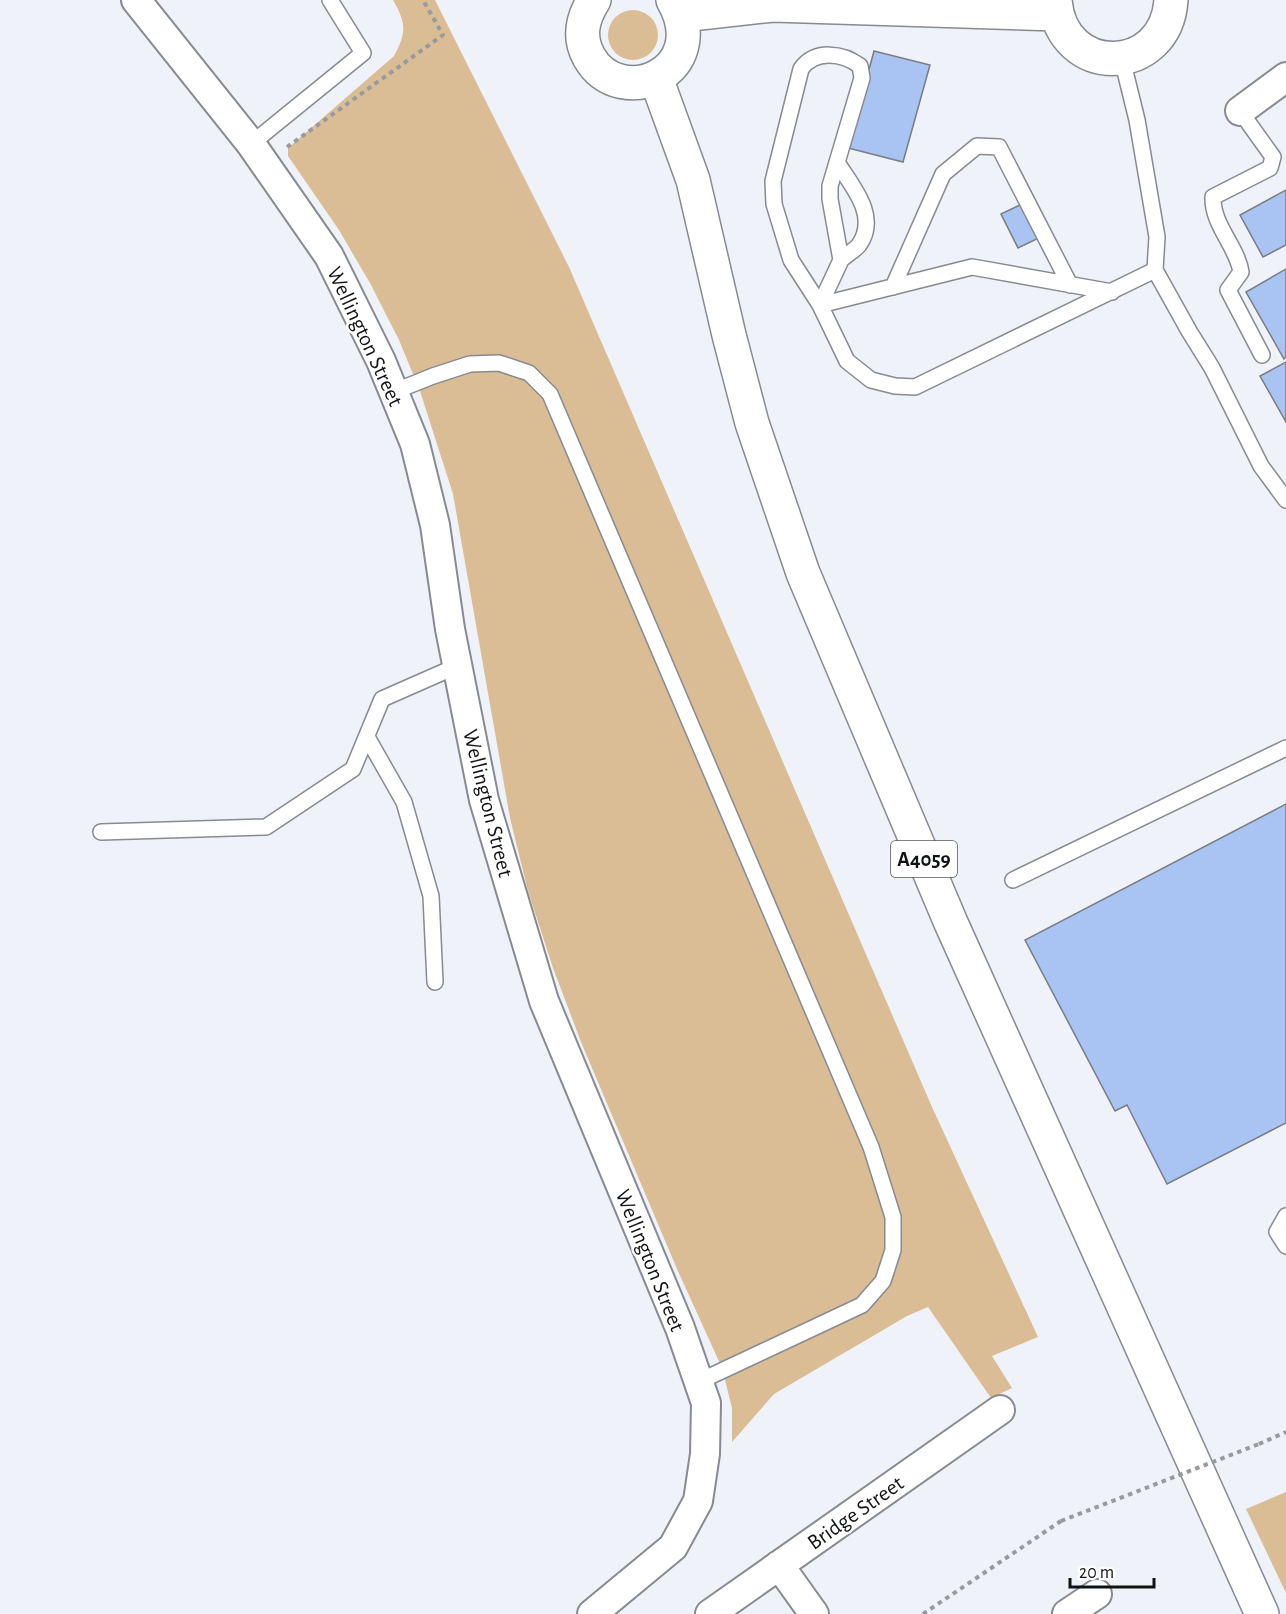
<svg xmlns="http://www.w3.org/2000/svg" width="1286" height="1614" viewBox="0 0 1286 1614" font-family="'Alegreya Sans',sans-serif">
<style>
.green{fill:#dabd95}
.building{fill:#a9c3f3;stroke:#797c81;stroke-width:1.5}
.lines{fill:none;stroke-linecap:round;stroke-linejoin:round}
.lane-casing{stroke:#878a90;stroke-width:18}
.street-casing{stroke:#878a90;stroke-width:32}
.primary-casing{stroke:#878a90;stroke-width:36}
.path{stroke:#979a9e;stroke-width:4;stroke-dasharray:4.5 4.5;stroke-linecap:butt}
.lane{stroke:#fff;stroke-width:15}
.street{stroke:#fff;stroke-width:28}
.primary{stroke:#fff;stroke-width:33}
.path-bridge{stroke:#979a9e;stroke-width:4;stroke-dasharray:4.5 4.5;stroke-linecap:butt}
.labels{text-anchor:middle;stroke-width:5;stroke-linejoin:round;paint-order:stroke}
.shield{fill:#fff;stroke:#58595a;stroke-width:1.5}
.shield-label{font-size:21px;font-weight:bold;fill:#111214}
.street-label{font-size:22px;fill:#111214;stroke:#fff}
</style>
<rect width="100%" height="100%" fill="#eff3f9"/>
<!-- green -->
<path class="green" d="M393 0H435L569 267 932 1107 1038 1337 992 1356 1012 1388 991 1398 928 1307 907 1316 774 1394 732 1442V1408L722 1368 677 1269 581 1042 553 968 528 891 510 818 453 494 420 391 399 340 371 285 339 230 288 156V148L394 56C407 32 406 23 393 0Z
M608 35a25 25 0 1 1 50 0a25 25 0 1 1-50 0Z
M1286 1492V1593L1246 1509Z"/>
<!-- building -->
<path class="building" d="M874 51 930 65 903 162 848 148Z
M1286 190V245L1263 257 1240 215Z
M1026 202 1043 236 1018 248 1001 214Z
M1286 269V357L1284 359 1246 292Z
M1286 362V422L1260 376Z
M1286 804V1123L1167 1184 1127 1105 1115 1111 1025 940Z"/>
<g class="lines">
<defs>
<path id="lane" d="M1122 59 1137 120 1157 237 1155 270 1189 331 1212 368 1261 466 1286 500
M1240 111 1273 157 1270 168 1213 197C1212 225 1237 246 1241 272L1228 290 1262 355
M251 144 363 53 330 0
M838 164C853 187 879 217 859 245 855 250 846 255 841 260
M893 287 943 174 977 146 999 147 1070 285
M820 305 841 260 830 199V186L862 78 860 66C843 53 815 49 801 69L773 181 774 204 791 260 820 305 847 361 871 380 895 386 915 387 1155 270
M820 305 972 267 1112 292
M393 392 433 376 470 364 499 363 529 373 550 394 871 1147 893 1217V1250L883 1281 862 1305 698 1382
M367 737 404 802 431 896 435 982
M101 832 266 827 353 769 382 699 457 666
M1013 880 1286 748
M1286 1216 1277 1232 1286 1246"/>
<path id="street" d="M136 0 251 144 329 256 381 361 415 444 435 525 450 629 484 800 544 1001 680 1328 706 1403 705 1454 698 1501 673 1547 592 1614
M1240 111 1286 77
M779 1565 814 1614
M710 1614 1000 1410
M1067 1614 1097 1594"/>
<path id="primary" d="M594 0C582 19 578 37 589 57 620 112 714 72 673 0
M1055 0C1061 79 1166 77 1171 0
M682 15 773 5 1056 14
M656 78 693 180 729 335 752 423 803 573 951 923 1262 1614"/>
</defs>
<!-- lane casing -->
<use href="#lane" class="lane-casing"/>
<!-- street casing -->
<use href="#street" class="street-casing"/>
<!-- primary casing -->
<use href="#primary" class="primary-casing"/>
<!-- path -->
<path class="path" d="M287 147 443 35 423 0
M1259 1444 1286 1432
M923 1614 1061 1521"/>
<!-- lane -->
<use href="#lane" class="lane"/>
<!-- street -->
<use href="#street" class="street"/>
<!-- primary -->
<use href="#primary" class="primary"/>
<!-- path-bridge -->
<path class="path-bridge" d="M1061 1521 1259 1444"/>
</g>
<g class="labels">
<!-- shield labels -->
<rect class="shield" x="891" y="841" width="66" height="36" rx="4.5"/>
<g class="shield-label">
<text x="924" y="866">A4059</text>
</g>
<!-- street labels -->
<g class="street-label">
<text transform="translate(366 336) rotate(65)" y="8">Wellington Street</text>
<text transform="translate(489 803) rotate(76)" y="8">Wellington Street</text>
<text transform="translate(651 1260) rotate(68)" y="8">Wellington Street</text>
<text transform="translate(855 1512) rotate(-35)" y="8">Bridge Street</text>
</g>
</g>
<!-- scale -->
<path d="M1070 1578v9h84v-9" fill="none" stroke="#111214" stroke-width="3"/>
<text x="1079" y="1578" font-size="18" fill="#111214" stroke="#ffffff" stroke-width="4.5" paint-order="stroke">20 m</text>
</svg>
